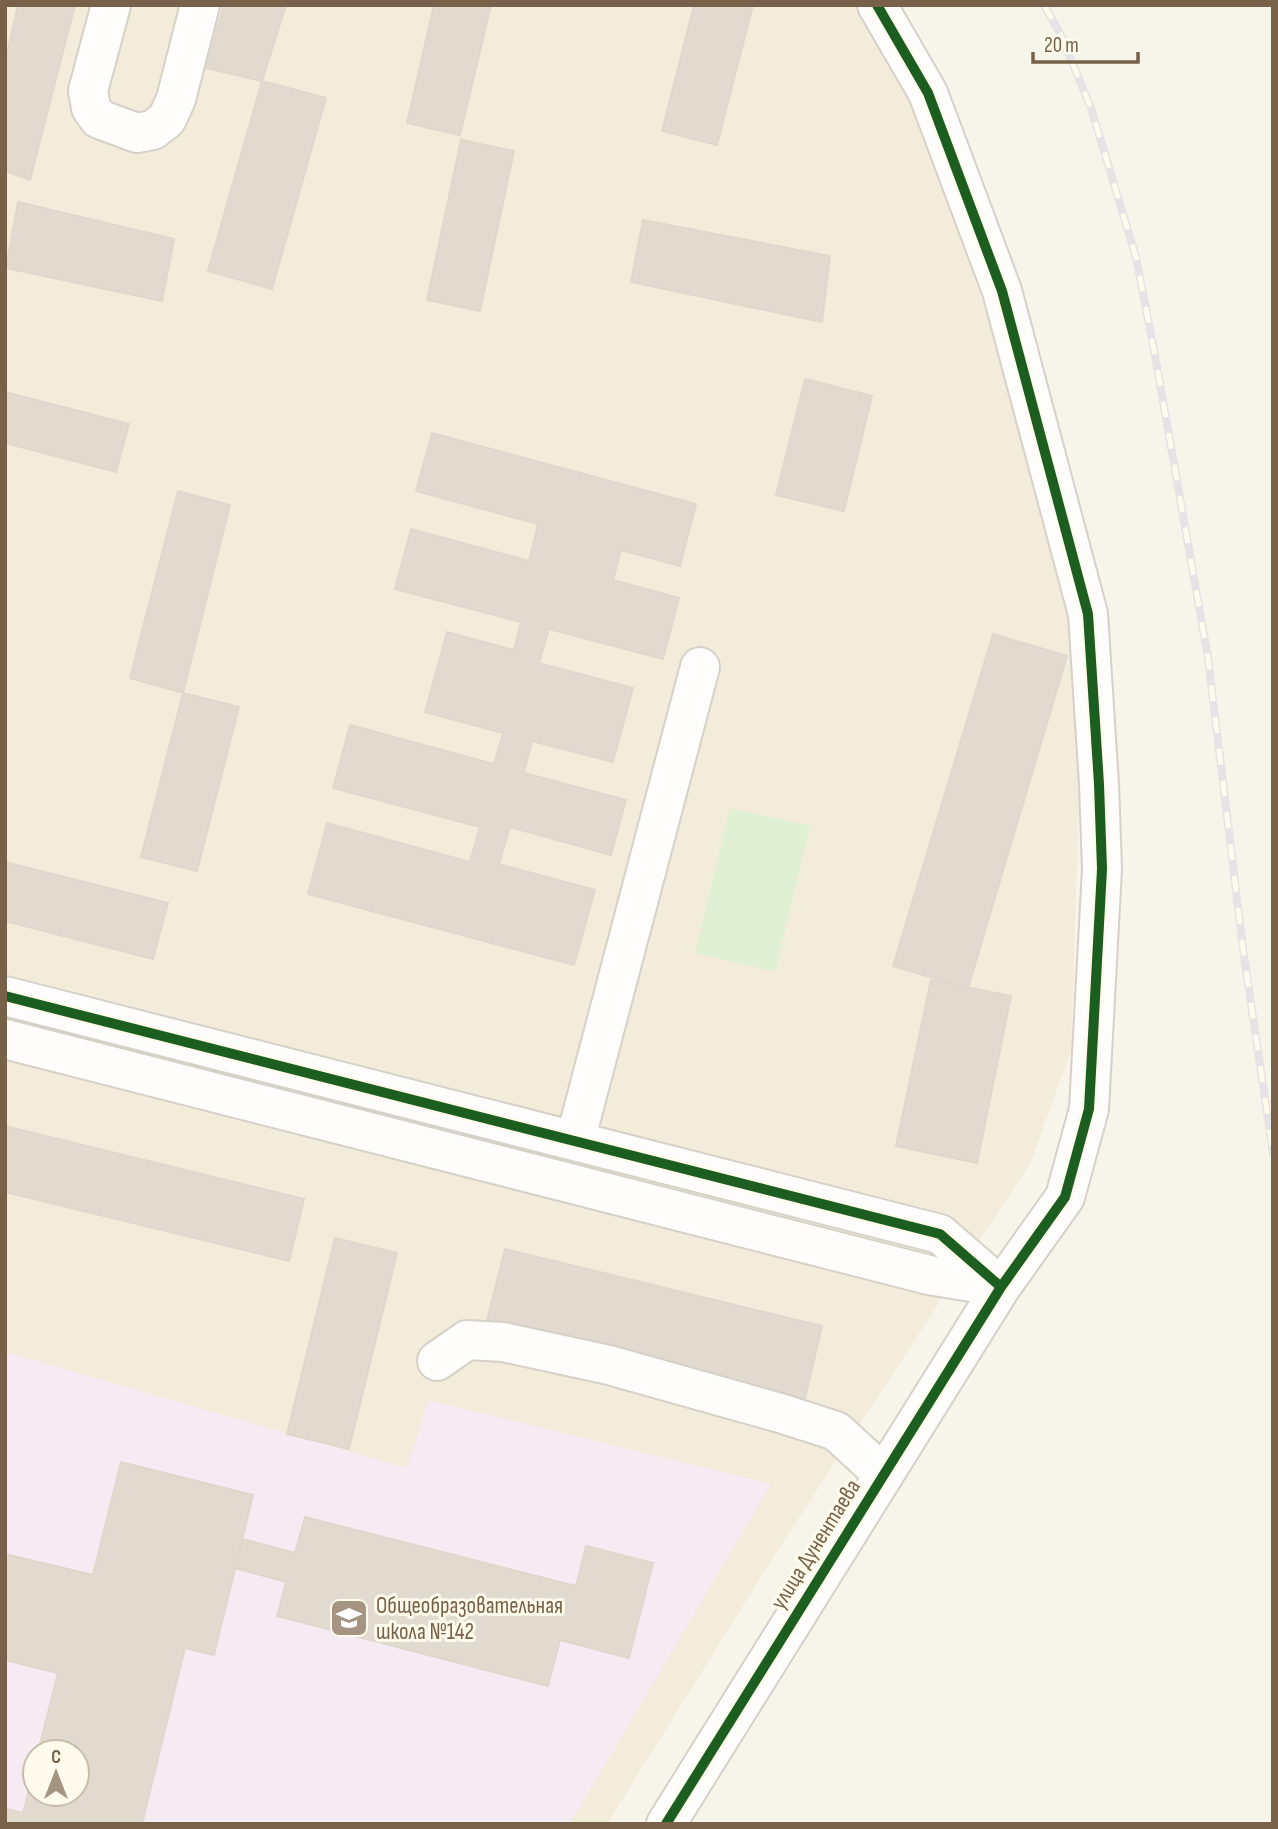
<svg xmlns="http://www.w3.org/2000/svg" width="1278" height="1829" viewBox="0 0 1278 1829" font-family="'Sofia Sans Condensed',sans-serif">
<style>
.residential{fill:#f3ecda;fill-rule:evenodd}
.education{fill:#f6eaf3;fill-rule:evenodd}
.green{fill:#dff0d4}
.building{fill:#e2dacf;stroke:#e0d8cc;stroke-width:2}
.lines{fill:none;stroke-linecap:round;stroke-linejoin:round}
.minor-casing{stroke:#d6d1c8;stroke-width:42}
.minor{stroke:#fefdfc;stroke-width:38}
.rail-casing{stroke:#e6e2e5;stroke-width:8}
.rail{stroke:#fffbec;stroke-width:5;stroke-dasharray:16;stroke-linecap:butt}
.cycleway-casing{stroke:#fffbec;stroke-width:15}
.cycleway{stroke:#1b5e20;stroke-width:10}
.labels{text-anchor:middle;stroke-width:6;stroke-linejoin:round;paint-order:stroke}
.street-label{font-size:23px;fill:#776148;stroke:#fffbec}
.poi-label{font-size:23px;fill:#776148;stroke:#fffbec;text-anchor:start}
</style>
<rect width="100%" height="100%" fill="#f7f4ea"/>
<!-- residential -->
<path class="residential" d="M5 5H864L918 100 1017 410 1066 608 1082 710 1071 1051 1031 1162 774 1556 607 1824H5ZM35 1752H77V1794H35Z"/>
<!-- education -->
<path class="education" d="M5 1352 407 1468 428 1400 771 1484 570 1824H5ZM35 1752H77V1794H35Z"/>
<!-- green -->
<path class="green" d="M730 808 810 826 775 972 695 953Z"/>
<!-- building -->
<path class="building" d="M18 5H75L30 180 5 171V62Z
M224 5H286L262 81 206 68Z
M434 5H491L460 135 407 123Z
M694 5H753L717 145 662 131Z
M262 81 326 98 272 289 208 271Z
M461 140 514 151 480 311 427 300Z
M18 202 174 239 162 301 6 268Z
M643 220 830 256 822 322 631 282Z
M805 379 872 396 844 511 776 495Z
M5 392 129 424 116 472 5 443Z
M432 433 696 504 680 566 621 550 613 580 679 598 663 659 549 629 539 663 633 688 613 762 532 741 524 773 626 800 611 855 510 827 499 864 595 890 574 965 308 894 327 823 470 862 480 827 333 788 350 725 494 764 503 733 425 712 447 632 514 650 521 622 395 589 411 529 529 561 538 524 416 491Z
M178 491 230 505 183 693 130 678Z
M993 634 1067 656 968 988 893 966Z
M183 693 239 707 197 871 141 857Z
M5 862 168 903 153 959 5 921Z
M931 980 1011 996 977 1163 896 1146Z
M5 1126 304 1199 289 1261 5 1192Z
M335 1238 397 1253 349 1449 287 1434Z
M505 1249 822 1326 805 1398 487 1320Z
M121 1462 253 1495 214 1655 185 1648 142 1824H5V1808L23 1813 35 1766V1794H77V1752H38L58 1673 5 1660V1554L93 1575Z
M305 1517 576 1586 586 1546 653 1563 629 1658 560 1640 548 1686 277 1616 286 1582 235 1568 243 1539 295 1553Z"/>
<g class="lines">
<defs>
<path id="minor" d="M111 5 88 91 91 108 99 119 137 133 153 130 167 119 176 99 200 5
M5 996 940 1234 1001 1287
M5 1039 929 1275 1001 1287
M575 1141 700 667
M437 1361 467 1340 503 1342 609 1365 780 1413 836 1431 884 1475
M666 1824 1001 1287 1065 1197 1089 1109 1102 869 1099 784 1088 614 1002 291 928 93 877 5"/>
</defs>
<!-- minor casing -->
<use href="#minor" class="minor-casing"/>
<!-- minor -->
<use href="#minor" class="minor"/>
<defs>
<path id="rail" d="M1044 5 1060 33 1091 108 1136 257 1156 361 1208 658 1243 949 1273 1153"/>
</defs>
<!-- rail casing -->
<use href="#rail" class="rail-casing"/>
<!-- rail -->
<use href="#rail" class="rail"/>
<defs>
<path id="cycleway" d="M5 996 940 1234 1001 1287
M666 1824 1001 1287 1065 1197 1089 1109 1102 869 1099 784 1088 614 1002 291 928 93 877 5"/>
</defs>
<!-- cycleway casing -->
<use href="#cycleway" class="cycleway-casing"/>
<!-- cycleway -->
<use href="#cycleway" class="cycleway"/>
</g>
<!-- icons -->
<defs>
<symbol id="school-square" viewBox="-11 -11 22 22"><rect x="-9" y="-9" width="18" height="18" rx="4" fill="#a49481" stroke="#fffbec"/><path d="M0-5L7-2L0 1L-7-2ZM-4 1L0 2.5L4 1V4Q0 6-4 4Z" fill="#fff"/></symbol>
</defs>
<g fill-rule="evenodd">
<use href="#school-square" x="327" y="1596" width="44" height="44"/>
</g>
<g class="labels">
<!-- street labels -->
<g class="street-label">
<text transform="translate(815 1544) rotate(-58)" y="8">улица Дунентаева</text>
</g>
<!-- poi labels -->
<g class="poi-label">
<text x="376" y="1613">Общеобразовательная<tspan x="376" dy="26">школа №142</tspan></text>
</g>
</g>
<!-- border -->
<rect width="1278" height="1829" fill="none" stroke="#776148" stroke-width="14"/>
<!-- north arrow -->
<g transform="translate(56 1773)"><circle r="33" fill="#fffbec" stroke="#c9bdaa" stroke-width="2"/>
<path d="M0-5L12 26L0 18L-12 26Z" fill="#a49481"/>
<text y="-10" font-size="19" font-weight="bold" text-anchor="middle" fill="#776148">С</text>
</g>
<!-- scale -->
<path d="M1033 52v10h105v-10" fill="none" stroke="#776148" stroke-width="3.5"/>
<text x="1044" y="52" font-size="21" fill="#776148" stroke="#fffbec" stroke-width="5" paint-order="stroke">20 m</text>
</svg>
